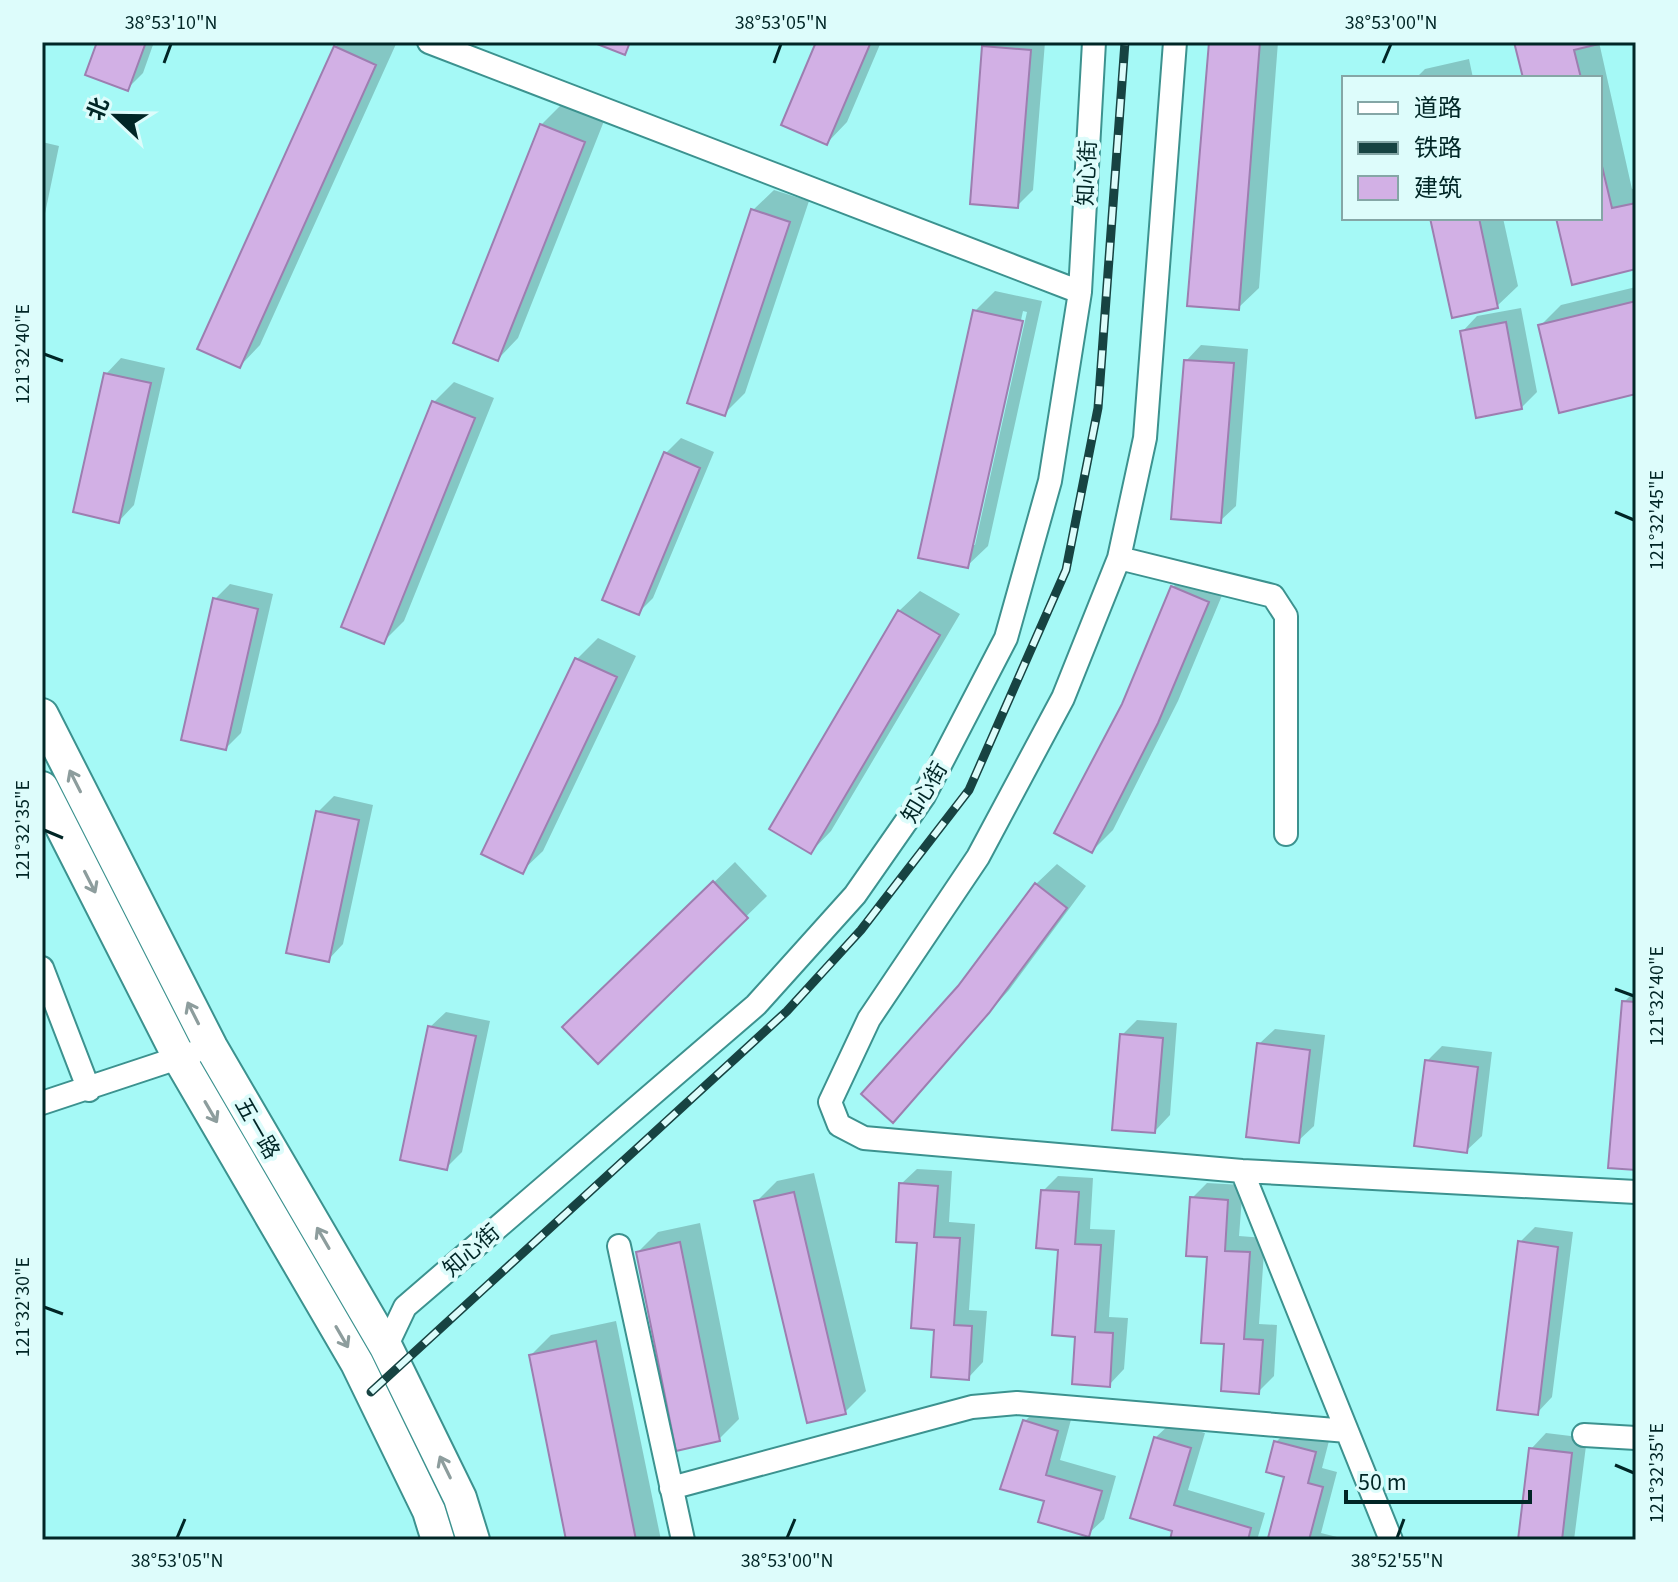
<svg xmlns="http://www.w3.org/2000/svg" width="1678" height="1582" viewBox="0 0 1678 1582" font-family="'Source Sans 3','Noto Sans SC',sans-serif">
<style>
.shadow{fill:#0003;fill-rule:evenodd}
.building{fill:#d2b0e5;stroke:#9d7eb0;stroke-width:2}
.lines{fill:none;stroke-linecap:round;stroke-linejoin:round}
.minor-casing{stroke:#3c928f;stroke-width:26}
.secondary-casing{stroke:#3c928f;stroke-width:36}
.minor{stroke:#fff;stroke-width:22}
.secondary{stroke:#fff;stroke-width:32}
.rail-casing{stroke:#174342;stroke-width:9}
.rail{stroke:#ddfcfb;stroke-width:6;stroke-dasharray:18;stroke-linecap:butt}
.oneway{stroke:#8d9d9d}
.ticks{fill:none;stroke:#012626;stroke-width:3}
.labels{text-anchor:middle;stroke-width:8;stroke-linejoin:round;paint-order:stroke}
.street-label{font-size:22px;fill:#012626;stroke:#ddfcfb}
.neatline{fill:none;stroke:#012626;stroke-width:3}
.ticks-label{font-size:20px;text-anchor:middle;fill:#012626}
</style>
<rect width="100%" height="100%" fill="#a5f9f6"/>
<!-- shadow -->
<path class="shadow" d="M100 42H154L143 73 128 88Z
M340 42 396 44 260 345 240 366 335 47Z
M818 42H881L847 122 827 143Z
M989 42H1045L1033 190 1017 206 984 47Z
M1211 42H1278L1259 288 1238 308Z
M1516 42H1599L1632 189 1636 188V267L1558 218H1600V78H1525Z
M1469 59 1473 78H1416L1425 69Z
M562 104 604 121 518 338 498 359 541 125Z
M42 142 59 146 42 228Z
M774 190 809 201 745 393 724 414 753 210Z
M1432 218H1503L1518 286 1497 306Z
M1636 287V392L1540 326 1561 305Z
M995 291 1042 301 988 546 967 566 975 311ZM1023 311 1027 312 975 545H971Z
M1521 308 1537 392 1521 408 1462 332 1477 316Z
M1201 345 1248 349 1236 506 1220 521 1186 361Z
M121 358 165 368 134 505 119 521 106 374Z
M454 382 494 398 404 621 383 642 434 402Z
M681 438 714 452 653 598 638 613 665 454Z
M1193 566 1228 581 1178 701 1113 830 1092 851 1173 587Z
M230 584 273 594 241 733 226 748 215 599Z
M920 591 960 614 831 831 811 852 899 611Z
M598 638 636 656 543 851 522 871 484 853 577 659Z
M334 796 373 805 343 944 328 960 318 812Z
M735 862 767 896 598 1061 586 1006Z
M1057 864 1086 886 1009 990 893 1120 960 987 1036 884Z
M1636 990V1168L1624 1002Z
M446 1012 490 1021 462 1152 446 1168 430 1027Z
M1137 1020 1177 1023 1170 1115 1155 1131 1122 1035Z
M1275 1029 1325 1035 1314 1126 1298 1141 1259 1044Z
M1442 1046 1492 1052 1482 1136 1466 1151 1427 1061Z
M917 1169 952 1171 949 1222 975 1224 969 1310 987 1311 983 1362 968 1378 936 1328 919 1241 901 1184Z
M814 1173 866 1391 845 1412 756 1202 777 1181Z
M1058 1176 1093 1178 1090 1229 1115 1230 1109 1317 1128 1318 1124 1369 1109 1385 1077 1335 1060 1248 1043 1191Z
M1207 1183 1243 1185 1239 1236 1265 1238 1259 1324 1277 1325 1274 1376 1258 1392 1226 1342 1209 1255 1192 1198Z
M700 1223 739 1419 719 1439 638 1252 658 1232Z
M1535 1227 1573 1232 1552 1397 1537 1413 1520 1242Z
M616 1321 661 1540H568L531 1355 551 1335Z
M1040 1406 1072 1416 1060 1460 1116 1476 1104 1519 1088 1534 1046 1500 1025 1421Z
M1171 1423 1205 1433 1188 1490 1265 1513 1257 1540H1172L1175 1530 1155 1438Z
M1291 1427 1330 1437 1322 1468 1337 1472 1321 1533 1349 1540 1271 1537 1287 1475 1276 1442Z
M1546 1433 1587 1438 1574 1540H1520L1531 1449Z"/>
<!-- building -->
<path class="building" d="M97 42H146L128 91 85 75Z
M592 42H630L625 55Z
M816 42H871L827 145 781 125Z
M1209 42H1260L1239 310 1187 306Z
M1514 42H1607L1574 50 1581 78H1523Z
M334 46 376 65 240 368 197 349Z
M982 46 1031 50 1018 208 970 204Z
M540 124 585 142 498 361 453 343Z
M1600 158 1612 208 1636 203V269L1572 285 1556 218H1600Z
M751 209 790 222 725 416 687 403Z
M1430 218H1479L1498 308 1452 318Z
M1636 301V394L1559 413 1538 325Z
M973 310 1023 321 968 568 918 558Z
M1506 322 1522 409 1476 418 1460 331Z
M1184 360 1234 363 1221 523 1171 519Z
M104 373 151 383 119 523 73 512Z
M432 401 475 418 384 644 341 627Z
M664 452 700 468 639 615 602 600Z
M1171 586 1209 602 1158 723 1092 853 1054 833 1122 704Z
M213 598 258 609 226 750 181 740Z
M898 610 940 635 811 854 769 829Z
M575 658 617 677 523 874 481 854Z
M316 811 359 820 329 962 286 953Z
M713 881 748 918 598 1064 562 1027Z
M1035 883 1067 908 989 1013 893 1123 861 1094 958 986Z
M1622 1001 1636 1002V1170L1608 1168Z
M428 1026 476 1036 447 1170 400 1160Z
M1120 1034 1163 1038 1155 1133 1112 1130Z
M1257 1043 1310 1050 1299 1143 1246 1137Z
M1425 1060 1478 1067 1467 1153 1414 1146Z
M899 1183 938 1186 934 1237 960 1238 954 1325 972 1326 969 1380 931 1377 934 1330 911 1328 917 1243 896 1242Z
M1041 1190 1079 1192 1075 1244 1101 1245 1095 1332 1113 1333 1110 1387 1072 1384 1075 1337 1052 1335 1058 1250 1036 1248Z
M794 1192 846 1414 807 1423 754 1201Z
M1190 1197 1228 1200 1225 1251 1250 1252 1244 1339 1263 1340 1259 1394 1221 1391 1224 1344 1201 1343 1207 1257 1186 1256Z
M1518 1241 1558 1247 1538 1415 1497 1410Z
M680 1242 720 1441 676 1451 636 1252Z
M596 1341 636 1540H566L529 1355Z
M1023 1420 1058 1431 1046 1475 1102 1491 1089 1537 1038 1522 1044 1501 1000 1489Z
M1154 1437 1191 1448 1174 1505 1251 1528 1248 1540H1170L1172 1531 1130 1518Z
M1274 1441 1316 1452 1308 1483 1323 1487 1309 1540 1268 1538 1284 1477 1266 1472Z
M1529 1448 1572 1453 1562 1540H1518Z"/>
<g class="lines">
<defs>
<path id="minor" d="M429 42 1080 292
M1175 42 1145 438 1119 558 1063 698 978 857 869 1019 830 1102 839 1125 864 1138 1242 1171 1636 1192
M1119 558 1273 596 1286 616V834
M42 968 89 1090
M42 1103 193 1053
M1242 1171 1391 1540
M619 1246 683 1540
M386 1347 405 1307 756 1005 855 895 924 796 1006 638 1050 481 1080 292 1094 42
M1584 1435 1636 1438
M671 1488 972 1407 1017 1403 1347 1431"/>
<path id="secondary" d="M42 715 211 1047 386 1347 460 1498 473 1540
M42 788 182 1063 357 1363 429 1511 438 1540"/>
</defs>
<!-- minor casing -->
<use href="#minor" class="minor-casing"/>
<!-- secondary casing -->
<use href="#secondary" class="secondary-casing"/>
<!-- minor -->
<use href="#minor" class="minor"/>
<!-- secondary -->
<use href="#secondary" class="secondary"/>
<defs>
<path id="rail" d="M371 1392 787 1011 861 930 969 790 1066 570 1098 408 1125 42"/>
</defs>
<!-- rail casing -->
<use href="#rail" class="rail-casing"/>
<!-- rail -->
<use href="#rail" class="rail"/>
</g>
<!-- one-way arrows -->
<defs><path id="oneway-shaft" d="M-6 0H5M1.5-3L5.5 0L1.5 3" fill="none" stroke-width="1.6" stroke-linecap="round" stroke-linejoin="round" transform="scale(2)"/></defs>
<g class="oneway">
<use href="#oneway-shaft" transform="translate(75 781) rotate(-117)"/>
<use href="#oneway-shaft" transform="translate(90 882) rotate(63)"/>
<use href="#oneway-shaft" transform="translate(193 1013) rotate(-117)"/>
<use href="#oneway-shaft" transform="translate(211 1112) rotate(60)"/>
<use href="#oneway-shaft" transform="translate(323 1238) rotate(-120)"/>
<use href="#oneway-shaft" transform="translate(342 1337) rotate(60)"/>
<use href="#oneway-shaft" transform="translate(445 1467) rotate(-116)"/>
</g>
<!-- ticks -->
<path class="ticks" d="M164 63 171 44M774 63 781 44M1383 63 1391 44M44 354 63 361M1615 512 1634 520M44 830 63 838M1615 989 1634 996M44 1307 63 1314M1615 1465 1634 1473M177 1538 185 1519M787 1538 795 1519M1397 1538 1404 1519"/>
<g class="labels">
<!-- street labels -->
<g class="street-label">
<text transform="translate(1086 173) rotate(-87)" y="8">知心街</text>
<text transform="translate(924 792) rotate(-59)" y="8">知心街</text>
<text transform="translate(258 1128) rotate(60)" y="8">五一路</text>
<text transform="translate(471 1250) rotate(-41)" y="8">知心街</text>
</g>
</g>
<!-- border -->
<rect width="1678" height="1582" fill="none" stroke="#ddfcfb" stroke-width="88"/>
<!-- legend -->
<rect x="1342" y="76" width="260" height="144" fill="#ddfcfb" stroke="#85a6a6" stroke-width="2"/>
<rect x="1358" y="102" width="40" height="12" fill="#ffffff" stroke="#85a6a6" stroke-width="2"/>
<text x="1414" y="116" font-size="24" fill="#012626">道路</text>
<rect x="1358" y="142" width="40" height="12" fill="#174342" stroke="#85a6a6" stroke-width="2"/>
<text x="1414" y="156" font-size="24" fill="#012626">铁路</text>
<rect x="1358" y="176" width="40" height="24" fill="#d2b0e5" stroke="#85a6a6" stroke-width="2"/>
<text x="1414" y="196" font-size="24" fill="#012626">建筑</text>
<!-- north arrow -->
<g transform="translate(116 116) rotate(292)" stroke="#ddfcfb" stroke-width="6" paint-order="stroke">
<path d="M0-6L14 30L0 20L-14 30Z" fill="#012626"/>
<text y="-12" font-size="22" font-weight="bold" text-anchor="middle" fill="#012626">北</text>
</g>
<!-- scale -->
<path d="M1346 1490v12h184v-12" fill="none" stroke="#012626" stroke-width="4"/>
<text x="1358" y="1490" font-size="24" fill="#012626" stroke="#ddfcfb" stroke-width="6" paint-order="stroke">50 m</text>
<rect x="44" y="44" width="1590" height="1494" class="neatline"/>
<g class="ticks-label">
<text x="171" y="29">38°53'10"N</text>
<text x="781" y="29">38°53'05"N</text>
<text x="1391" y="29">38°53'00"N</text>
<text transform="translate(22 354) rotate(-90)" y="7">121°32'40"E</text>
<text transform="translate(1656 520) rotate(-90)" y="7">121°32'45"E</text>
<text transform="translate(22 830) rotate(-90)" y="7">121°32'35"E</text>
<text transform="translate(1656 996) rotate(-90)" y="7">121°32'40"E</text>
<text transform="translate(22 1307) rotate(-90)" y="7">121°32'30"E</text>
<text transform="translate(1656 1473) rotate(-90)" y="7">121°32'35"E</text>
<text x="177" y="1567">38°53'05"N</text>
<text x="787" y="1567">38°53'00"N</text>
<text x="1397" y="1567">38°52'55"N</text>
</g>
</svg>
